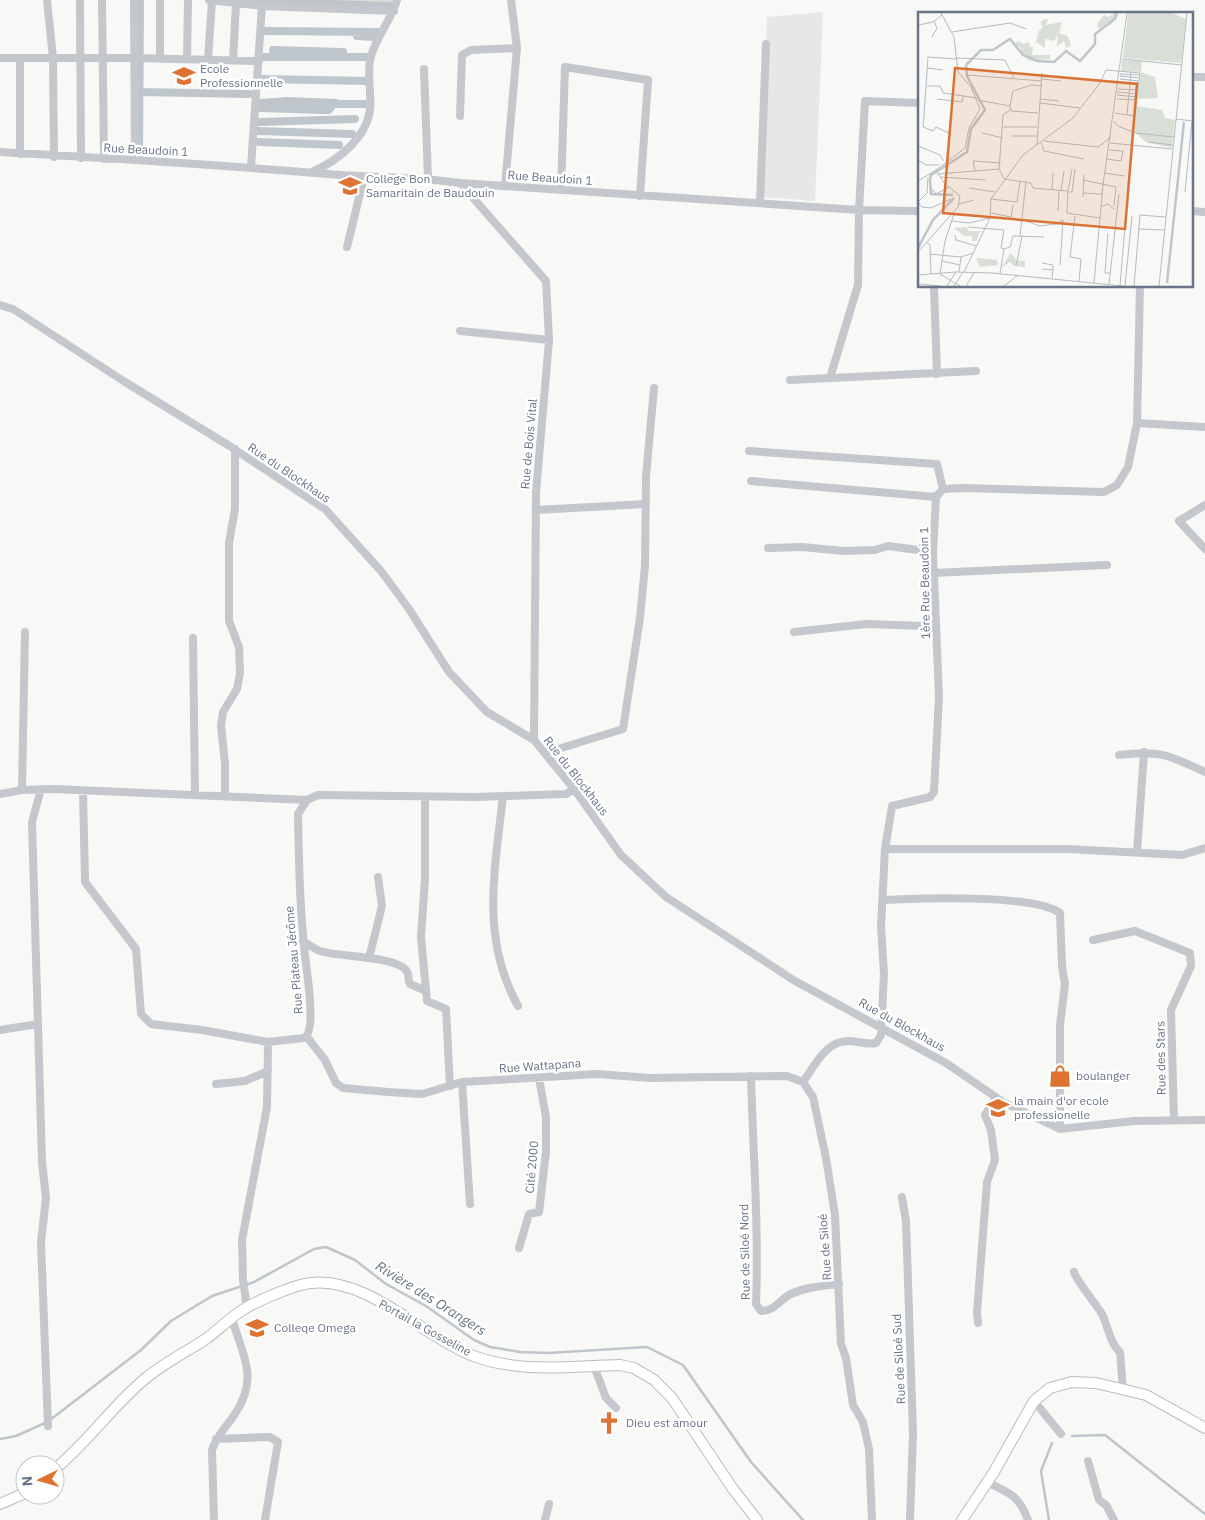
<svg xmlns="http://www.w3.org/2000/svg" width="1205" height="1520" viewBox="0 0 1205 1520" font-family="'IBM Plex Sans',sans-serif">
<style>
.built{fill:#e6e7e7}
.grass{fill:url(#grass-tufts)}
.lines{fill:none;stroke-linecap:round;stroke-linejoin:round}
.stream{stroke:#bec6cc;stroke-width:2.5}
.canal{stroke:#bec6cc;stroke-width:8}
.secondary-casing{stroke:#b9bcc2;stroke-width:12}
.street{stroke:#c4c7cb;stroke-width:8}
.secondary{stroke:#fff;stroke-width:10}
.labels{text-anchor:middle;stroke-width:5;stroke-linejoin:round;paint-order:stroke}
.poi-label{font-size:12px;fill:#697486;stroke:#fff;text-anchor:start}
.street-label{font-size:12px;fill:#697486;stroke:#fff}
.water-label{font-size:14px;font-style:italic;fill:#647581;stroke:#fff}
.inset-river{fill:none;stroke:#bec6cc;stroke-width:2.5}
.inset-road{fill:none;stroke:#b6bbc2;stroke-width:1}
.view{fill:#d87335;fill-opacity:0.15;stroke:#d87335;stroke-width:2.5}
.inset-edge{fill:none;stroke:#697486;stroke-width:2.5}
</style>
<defs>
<pattern id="grass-tufts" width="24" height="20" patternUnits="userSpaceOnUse" patternTransform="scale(1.25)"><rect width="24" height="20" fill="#d9dfd7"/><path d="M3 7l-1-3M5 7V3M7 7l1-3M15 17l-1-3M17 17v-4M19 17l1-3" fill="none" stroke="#b4b9b4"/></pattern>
</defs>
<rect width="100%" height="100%" fill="#f8f8f6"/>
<!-- built -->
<path class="built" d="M823 12 815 201 761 197 767 17Z"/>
<!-- grass -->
<path class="grass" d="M257 0H394L391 4Z"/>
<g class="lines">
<!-- stream -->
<path class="stream" d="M50 1420 141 1350 171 1321 212 1296 254 1282 314 1249 326 1247 355 1260 386 1284 426 1306 474 1340 490 1347 520 1352 548 1353 647 1347 683 1365 751 1462 803 1520
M1072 1436 1105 1435 1205 1514
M0 1439 16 1436 45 1423
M1049 1520 1041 1471 1052 1443"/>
<!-- canal -->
<path class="canal" d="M247 1 390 6
M265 31 377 32
M357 36 375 37
M273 50 343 52
M264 57H368
M262 79 369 81
M139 92 249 94
M261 103 288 101 336 103
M261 108 322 110H329L333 104H369
M260 122 355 119
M259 131 352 134
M259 142 339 145
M139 158 140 0"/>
<defs>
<path id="secondary" d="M55 1469C88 1442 113 1405 146 1378 164 1363 186 1352 206 1339 218 1330 229 1319 241 1311 254 1302 296 1284 311 1283 366 1276 423 1336 471 1355 519 1374 570 1366 620 1365L634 1368 654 1380 672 1398 733 1489 757 1520
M0 1504 25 1493
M962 1520 994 1472 1034 1401 1050 1388 1072 1382 1096 1383 1146 1395 1205 1428"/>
</defs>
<!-- secondary casing -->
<use href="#secondary" class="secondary-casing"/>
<!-- street -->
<path class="street" d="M47 0 53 58 54 157
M80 0 81 158
M102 0 104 159
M134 0 135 160
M160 0V59
M209 0 262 6 394 11
M0 58H134L259 61
M20 58V154
M187 59 188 0
M208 60 212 1
M233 61 236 3
M424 69 428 178
M1191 77H1205
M460 116 462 55 471 50 517 48
M0 152C109 158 219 165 328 174 372 178 417 176 460 183L859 210 919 211
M251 167 262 6
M312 172C337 161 366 139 370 110 372 93 366 73 371 56 377 36 391 20 397 0
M460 183 546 281 549 340 536 493 534 740
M505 186 517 48 511 0
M561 190 565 67 648 80 640 196
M760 203 766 44
M1191 211 1205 212
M347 247 364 177
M934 286 937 374
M0 305 13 309 125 382 228 445 325 509 381 571 409 609 449 672 487 712 534 740 574 789 621 855 666 897 795 981 946 1063 1003 1102 1060 1129 1134 1121 1205 1120
M460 331 549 340
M830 378 858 285 859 210 865 101 919 103
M790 380 976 371
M1137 423 1205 427
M749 451 937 464 943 489
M751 481 936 497
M1205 505 1179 521 1205 549
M536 510 646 504
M768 548 802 547 844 551 875 550 888 546 933 552
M934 573 1107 565
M794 632 866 624 924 626 936 630
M193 638 195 795
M545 753 623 729 640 618 645 566 646 477 654 388
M1119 755C1159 750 1169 755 1205 772
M41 789 32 822 42 1162 46 1198 41 1242 48 1426
M22 790 25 632
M83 791 85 882 136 949 141 1014 151 1024 202 1030 268 1042 304 1038C315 1032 309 991 308 979 300 924 299 869 298 814L307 800 318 795 476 797 566 794 574 789
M0 794 22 790 53 789 307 800
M225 796V764L221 725 223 712 237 689 240 673 239 647 229 621V543L235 509V449
M503 796C495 869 480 938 518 1006
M425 797V879L421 937 427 1001 446 1009 450 1086
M885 849H1068L1182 855 1205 848
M1137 852 1144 752
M883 900C918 898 1035 894 1060 913L1062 966 1065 984 1060 1025V1129
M1093 940 1135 931 1190 953 1191 966 1171 1010 1174 1119
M303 941C308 944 314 949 320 951 338 957 394 956 406 970 410 975 407 979 410 984L426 991
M369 958 382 906 378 877
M0 1030 38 1024
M307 1037 325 1060 336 1083 343 1088 388 1092 422 1094 462 1082 597 1074 650 1078 787 1076 803 1082 813 1097 826 1158 835 1215 841 1344 846 1358 853 1405 863 1422 869 1449 872 1520
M751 1076C753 1152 759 1228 756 1304L761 1311C774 1312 780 1299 791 1294 806 1287 823 1286 839 1284
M462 1082 470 1204
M803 1082C815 1065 826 1041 848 1041 858 1041 865 1045 876 1043L881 1035 884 974 881 926 885 849 892 806 930 797 934 792 939 697 933 552 936 497 943 489 964 488 1104 492 1117 485 1128 467 1137 423 1140 286
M216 1084 245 1081 268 1071
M902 1197 906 1221 913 1433 910 1520
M519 1248 529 1214 539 1212 546 1152V1117L539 1078
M1074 1272C1076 1280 1096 1304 1102 1314 1108 1326 1110 1344 1120 1352L1123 1390
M247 1308 243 1280 242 1240 267 1107 268 1042
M978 1323 977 1312 987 1182 995 1160 991 1130 985 1115 996 1097
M594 1366 606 1398 616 1408
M1034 1401 1061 1434
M216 1439 270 1437 278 1442 265 1520
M1088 1461 1099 1500 1106 1505 1114 1520
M987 1482C1010 1494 1018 1494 1028 1520
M214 1520 212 1450C217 1435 227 1426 235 1414 259 1378 243 1356 232 1319
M545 1520 549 1504"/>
<!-- secondary -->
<use href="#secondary" class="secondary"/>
</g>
<!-- icons -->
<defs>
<symbol id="university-bare" viewBox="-9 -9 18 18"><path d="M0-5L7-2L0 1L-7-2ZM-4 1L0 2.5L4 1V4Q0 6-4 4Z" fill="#de7331" stroke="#fff" stroke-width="2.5" paint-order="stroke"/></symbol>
<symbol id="school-bare" viewBox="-9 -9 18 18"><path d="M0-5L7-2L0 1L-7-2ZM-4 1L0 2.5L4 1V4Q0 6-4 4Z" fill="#de7331" stroke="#fff" stroke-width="2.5" paint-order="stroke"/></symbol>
<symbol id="shop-bare" viewBox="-9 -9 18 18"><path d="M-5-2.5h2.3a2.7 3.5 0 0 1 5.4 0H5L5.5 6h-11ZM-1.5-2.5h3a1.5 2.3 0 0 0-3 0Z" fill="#de7331" stroke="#fff" stroke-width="2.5" paint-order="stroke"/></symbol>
<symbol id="church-bare" viewBox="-9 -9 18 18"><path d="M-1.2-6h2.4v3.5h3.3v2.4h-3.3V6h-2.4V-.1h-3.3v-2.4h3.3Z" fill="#de7331" stroke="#fff" stroke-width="2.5" paint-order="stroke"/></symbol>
</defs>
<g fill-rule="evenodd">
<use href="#university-bare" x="168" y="60" width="32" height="32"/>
<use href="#school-bare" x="334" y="170" width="32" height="32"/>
<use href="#shop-bare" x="1044" y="1060" width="32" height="32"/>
<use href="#university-bare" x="982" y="1092" width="32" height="32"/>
<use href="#school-bare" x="241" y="1312" width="32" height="32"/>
<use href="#church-bare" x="593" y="1407" width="32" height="32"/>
</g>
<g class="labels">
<!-- poi labels -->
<g class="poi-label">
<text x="200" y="73">Ecole<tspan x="200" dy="14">Professionnelle</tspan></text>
<text x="366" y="183">College Bon<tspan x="366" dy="14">Samaritain de Baudouin</tspan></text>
<text x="1076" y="1080">boulanger</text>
<text x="1014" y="1105">la main d'or ecole<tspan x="1014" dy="14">professionelle</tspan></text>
<text x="274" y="1332">Colleqe Omega</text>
<text x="626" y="1427">Dieu est amour</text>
</g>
<!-- street labels -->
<g class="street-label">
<text transform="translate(146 150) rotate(3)" y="4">Rue Beaudoin 1</text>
<text transform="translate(550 178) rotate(4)" y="4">Rue Beaudoin 1</text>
<text transform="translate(529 444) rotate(-85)" y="4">Rue de Bois Vital</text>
<text transform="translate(289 473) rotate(34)" y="4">Rue du Blockhaus</text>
<text transform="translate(925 583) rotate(-91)" y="4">1ère Rue Beaudoin 1</text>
<text transform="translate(576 776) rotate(52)" y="4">Rue du Blockhaus</text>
<text transform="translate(294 960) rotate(-95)" y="4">Rue Plateau Jérôme</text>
<text transform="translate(902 1025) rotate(29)" y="4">Rue du Blockhaus</text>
<text transform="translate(1161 1058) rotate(-91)" y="4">Rue des Stars</text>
<text transform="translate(540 1066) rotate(-4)" y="4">Rue Wattapana</text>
<text transform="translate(532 1167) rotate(-85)" y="4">Cité 2000</text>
<text transform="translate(825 1247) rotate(-94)" y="4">Rue de Siloé</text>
<text transform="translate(745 1252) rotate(-91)" y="4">Rue de Siloé Nord</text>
<text transform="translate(425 1328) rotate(29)" y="4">Portail la Gosseline</text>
<text transform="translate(899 1359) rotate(-93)" y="4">Rue de Siloé Sud</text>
</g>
<!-- water labels -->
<g class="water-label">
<text transform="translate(431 1298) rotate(32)" y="5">Rivière des Orangers</text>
</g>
</g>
<!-- overview -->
<g transform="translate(918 12)">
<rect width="275" height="275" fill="#f8f8f6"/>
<path d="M210 1H254L268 7 263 51 205 46ZM204 48 224 49 223 60 237 65 240 86 220 87 223 60 203 59ZM218 94 244 98 247 106 257 108 254 136 228 130 215 119Z" fill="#d9dfd7"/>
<path d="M193 1H198L197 6 181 17 179 12 186 3 190 5 196 2ZM127 7 130 8 128 13 144 10 141 21 150 24 153 34 148 36 146 29 139 34 140 23 136 29 127 27V36L118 30 121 19 125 15 122 10ZM240 22 264 29 261 41 237 34ZM99 29 106 32 111 30 112 35H115L114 43H132V47L111 49 107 42 103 43 102 35 97 33ZM49 215 50 219H63L68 222 62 220 58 229H54V224H46L36 216ZM93 241 98 248 107 249V255L96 254 92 250 83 256ZM58 246 79 248 80 253 62 255Z" fill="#d9dfd7"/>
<path class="inset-river" d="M48 53 63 38H75L92 27 105 43 119 49 136 50 148 39 162 49 177 32V22L197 7 199 1M35 183 13 182 12 168 13 163 49 140 53 117 67 98 49 64 48 53M0 236 15 208 36 186M249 271 266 110"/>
<path class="inset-road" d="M0 13 15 10 24 3M34 20 92 11 108 17M14 25 19 16 16 9M38 46 87 48 96 66M204 47 264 53M10 56 25 58M202 62 222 63M48 63 124 69M202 64 222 66M124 67 143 69M202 67 221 69M201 70 221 71M9 74H22L25 81 59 86M200 77 220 78M199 80 220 82M199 83 219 85M19 87 44 90 45 84M122 87 141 89M60 88 92 94M122 91 162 96M120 101 93 99 92 94 95 79 113 73 124 74M197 101 216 104M209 103 213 60M258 107 275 109M196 109 200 114 217 121 256 125M85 115H119M214 119 219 89M64 121 85 126M33 122 18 115 15 119 5 115 6 103 10 45 38 47M93 124H119M126 129 180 135 193 125M123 130 126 139 166 147M230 130 255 133M192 131 254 137M119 133 124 61M0 134 22 143 26 149M189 147 203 149 205 139 191 138M0 148 8 153H21M81 157 86 167 113 171 115 176 150 179 149 201 182 206M81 157 85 103 92 98M57 159 55 149 83 151M187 161 206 164M20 162 81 157M10 165 9 181 0 190 4 195 13 196 33 187M23 165 67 168M165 168 198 175 196 194M0 169 18 158M13 176 18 182 31 175M51 176 77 180M134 178 135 161M143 178 146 159M150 179 154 157M151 180H154L157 157M267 180 274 109M165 181 184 182M165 185 166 163M73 187 99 190 102 169M41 192 56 188M183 195 190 192 196 197M140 199 141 178M73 201 93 205 95 193M36 202 27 229 22 262 42 274M157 204 152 245 163 247 161 269M105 208 122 214 138 212 145 208 142 253M34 209 51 211 72 206M50 215 86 218 83 236 86 237M220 217 247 218M190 221 187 261H192M37 223 38 228 59 234M102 224 108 169M9 231 12 233 13 262M0 240 40 195 42 184 26 171 18 158 47 136 51 116 62 97 53 75 40 60 36 25 23 1M11 242 43 245 55 241M24 249 42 253M124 251 135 253V258M98 254 104 224M124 257 135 258 134 266M41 260 43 245M46 260 72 206 73 187 105 143 155 106 182 71 188 58 222 61 219 88 199 87M82 262 86 237 92 235 95 224 126 225M0 263 38 260 74 261 205 274M176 271 185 173 209 1M0 272 23 274M191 272 201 182M29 274 38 260M36 274 45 260M48 274 56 261M86 274 99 264M202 274 208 202M207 274 214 204M216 274 222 203 248 205M241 274 269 1"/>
<path class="view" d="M37 56 219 72 207 217 25 201Z"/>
<rect width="275" height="275" class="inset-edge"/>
</g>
<!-- north arrow -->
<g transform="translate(40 1480) rotate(265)"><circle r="24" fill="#ffffff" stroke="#c3c7cf"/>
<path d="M0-4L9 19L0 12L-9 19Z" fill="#de7331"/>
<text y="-8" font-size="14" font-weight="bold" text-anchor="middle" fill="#697486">N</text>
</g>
</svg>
